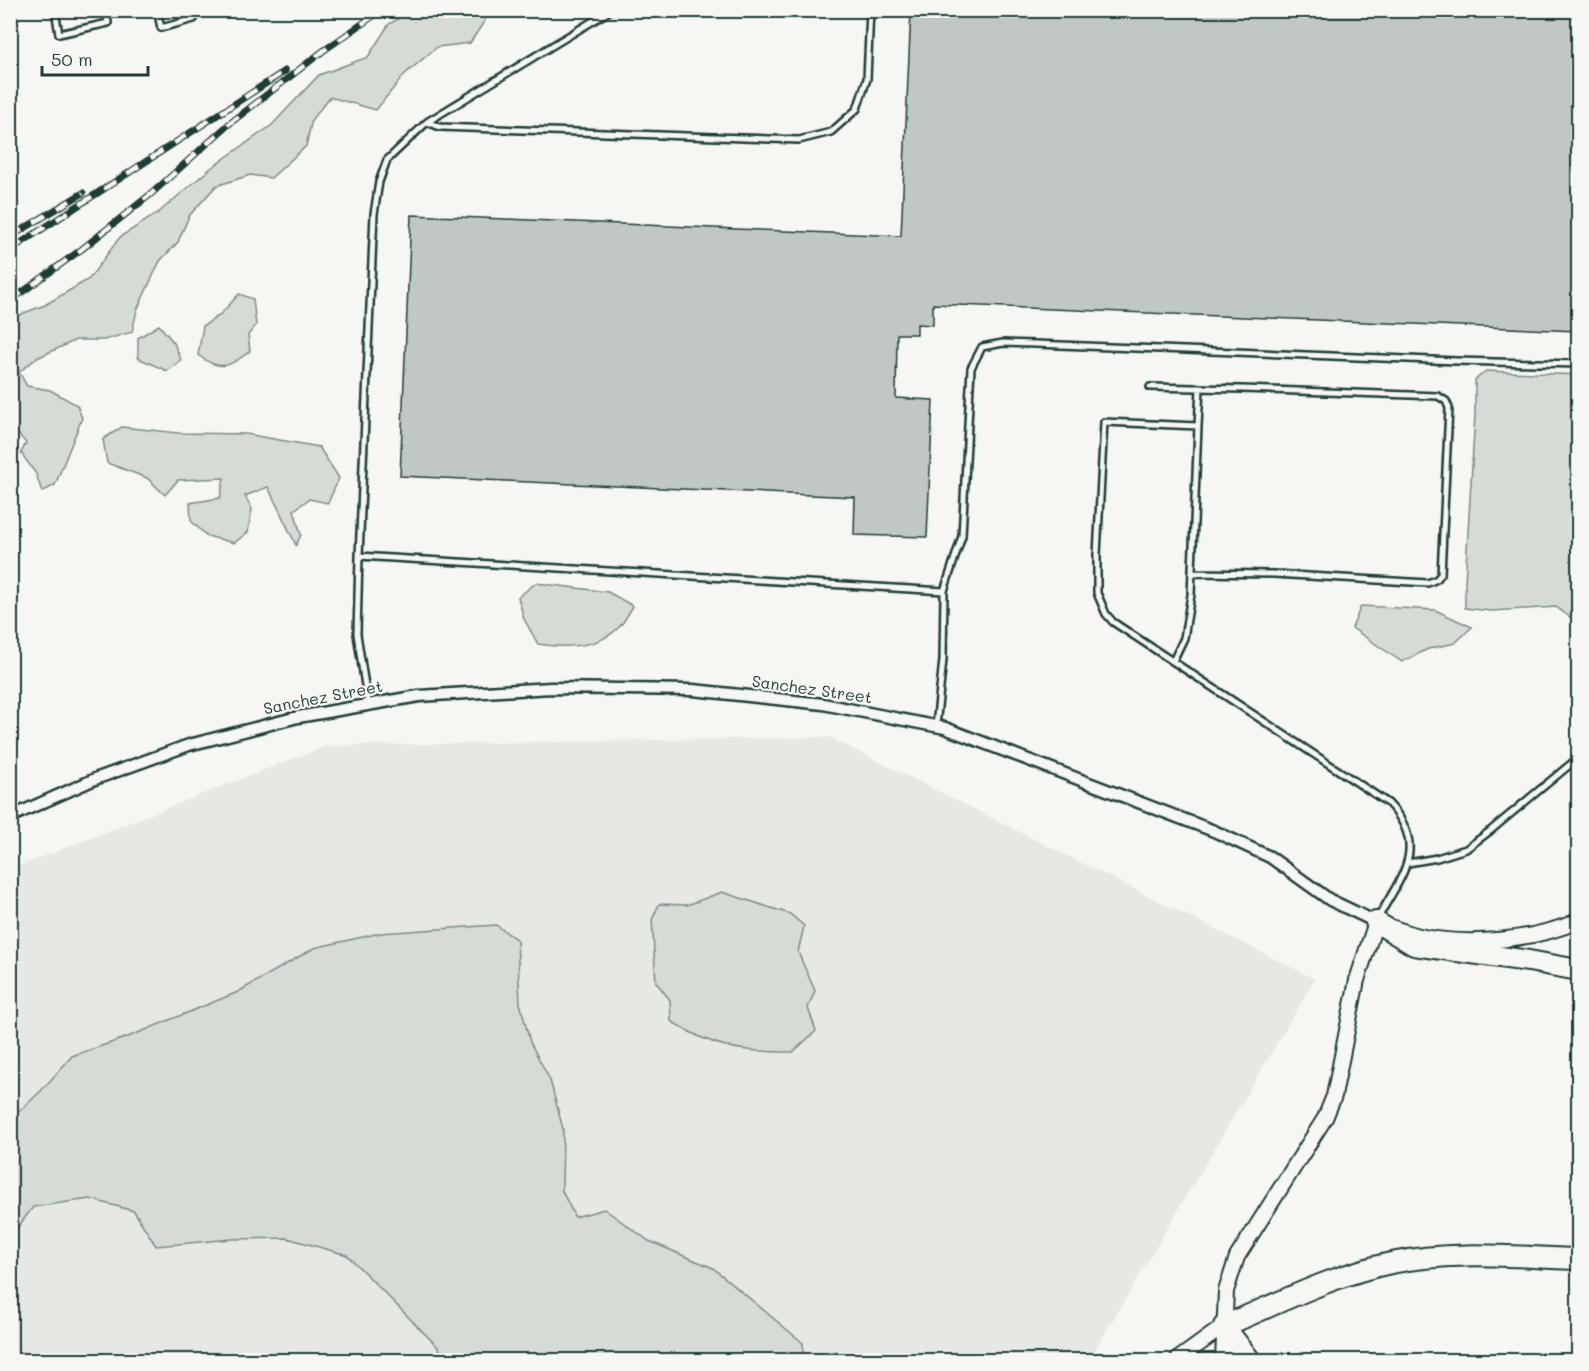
<svg xmlns="http://www.w3.org/2000/svg" width="1589" height="1371" viewBox="0 0 1589 1371" font-family="Mali,sans-serif">
<style>
.built{fill:#e6e8e4}
.green{fill:#d6dbd6;stroke:#7a8c85;stroke-width:1.5}
.building{fill:#c1c8c3;stroke:#1f3d34;stroke-width:1.5}
.lines{fill:none;stroke-linecap:round;stroke-linejoin:round}
.service-casing{stroke:#1f3d34;stroke-width:10}
.minor-casing{stroke:#1f3d34;stroke-width:15}
.tertiary-casing{stroke:#1f3d34;stroke-width:18}
.motorway-casing{stroke:#1f3d34;stroke-width:24}
.service{stroke:#f6f6f2;stroke-width:5}
.minor{stroke:#f6f6f2;stroke-width:10}
.tertiary{stroke:#f6f6f2;stroke-width:14}
.motorway{stroke:#f6f6f2;stroke-width:20}
.rail-casing{stroke:#1f3d34;stroke-width:7}
.rail{stroke:#f6f6f2;stroke-width:4.5;stroke-dasharray:14;stroke-linecap:butt}
.labels{text-anchor:middle;stroke-width:4.5;stroke-linejoin:round;paint-order:stroke}
.street-label{font-size:16px;fill:#1f3d34;stroke:#f6f6f2}
</style>
<rect width="100%" height="100%" fill="#f6f6f2"/>
<filter id="ink" filterUnits="userSpaceOnUse"><feTurbulence type="fractalNoise" baseFrequency=".0167" numOctaves="2"/><feDisplacementMap in="SourceGraphic" scale="12" xChannelSelector="R" yChannelSelector="G"/><feConvolveMatrix kernelMatrix="1 2 1 2 8 2 1 2 1" color-interpolation-filters="sRGB"/></filter>
<g filter="url(#ink)">
<!-- built -->
<path class="built" d="M829 737 1315 979 1089 1360H11V869L326 746Z"/>
<!-- green -->
<path class="green" d="M412 11H491L470 43 437 47 404 75 376 110 330 97 312 119 306 146 271 178 250 175 216 186 189 216 178 242 160 261 137 310 132 332 104 340H76L37 358 19 372 27 386 50 390 77 405 82 418 55 485 42 492 36 474 21 453 26 443 11 426V318L45 305 89 279 120 237 158 213 211 168 272 125 319 75 368 57 389 24Z
M239 294 253 299 256 325 248 335 250 351C230 367 220 372 198 355L203 326 220 315Z
M159 325 174 343 181 360 167 371 138 358V338Z
M1486 371 1578 375V623L1556 607 1491 611 1465 608V583L1475 415V380Z
M122 427 178 433 246 434 319 447 339 478 328 503 309 499 294 510 301 535 296 545 268 487 245 496 252 509 248 532 234 543 207 536 191 521 190 503 220 498 224 478 178 480 165 495 147 478 107 463 103 439Z
M536 583 608 592 633 606C629 612 625 621 620 626 599 649 565 648 538 644L524 619 518 597Z
M1361 606 1435 610 1472 627 1455 643 1428 649 1402 662 1352 628Z
M722 892 790 914 804 926 798 952 815 991 808 1008 816 1031 793 1052C743 1052 714 1049 671 1021L670 1000 656 982 652 920 659 904 687 905Z
M496 925 517 940 520 1003 530 1042 550 1080 563 1129 562 1191 575 1217 604 1209 649 1241 713 1268 803 1343V1360H447L437 1346 347 1255 287 1238 232 1239 156 1246 134 1211 90 1199 33 1207 11 1236V1119L41 1091 72 1056 128 1037 238 992 314 948 380 933Z"/>
<!-- building -->
<path class="building" d="M911 10H1578V331L933 304V325L917 324V334H897L896 398 933 400 927 537 854 535 855 497 400 476 411 215 901 236Z"/>
<g class="lines">
<defs>
<path id="service" d="M55 10 59 34 108 23 106 10
M157 10 161 28 194 19 192 10
M427 122 611 10
M1150 387 1242 389 1438 396 1446 401 1449 408 1441 574 1437 579 1428 583 1274 574 1192 573
M1198 426 1200 388
M359 556 374 214 379 182 387 160 427 122 440 127 799 140 831 132 857 109 867 79 870 10
M944 591 962 536 971 368 982 347 1003 343 1035 344 1457 361 1578 364
M1173 661 1184 638 1191 595 1198 426 1104 422 1097 555V593L1106 614 1113 622 1388 803C1429 846 1402 875 1378 918
M368 705 357 634 359 556 944 591 943 660 936 726
M1408 863 1437 858 1466 849 1490 831 1578 758"/>
<path id="minor" d="M10 817 95 779 189 745 298 717 419 696 551 688 693 690 823 704 945 728 1214 831 1270 857 1330 900 1376 922"/>
<path id="tertiary" d="M1177 1360 1224 1326
M1223 1360 1226 1291 1237 1257 1325 1118 1334 1096 1357 980 1376 922C1392 927 1408 934 1424 937 1471 946 1535 940 1578 921"/>
<path id="motorway" d="M1376 922 1414 945 1529 961 1578 970
M1250 1360 1224 1326C1279 1303 1333 1275 1391 1263 1453 1250 1516 1257 1578 1259"/>
</defs>
<!-- service casing -->
<use href="#service" class="service-casing"/>
<!-- minor casing -->
<use href="#minor" class="minor-casing"/>
<!-- tertiary casing -->
<use href="#tertiary" class="tertiary-casing"/>
<!-- motorway casing -->
<use href="#motorway" class="motorway-casing"/>
<!-- service -->
<use href="#service" class="service"/>
<!-- minor -->
<use href="#minor" class="minor"/>
<!-- tertiary -->
<use href="#tertiary" class="tertiary"/>
<!-- motorway -->
<use href="#motorway" class="motorway"/>
<defs>
<path id="rail" d="M10 237 83 193
M10 250 285 71
M10 301 82 249 151 194 229 124 323 51 382 10"/>
</defs>
<!-- rail casing -->
<use href="#rail" class="rail-casing"/>
<!-- rail -->
<use href="#rail" class="rail"/>
</g>
</g>
<g class="labels">
<!-- street labels -->
<g class="street-label">
<text transform="translate(812 689) rotate(8)" y="6">Sanchez Street</text>
<text transform="translate(323 697) rotate(-11)" y="6">Sanchez Street</text>
</g>
</g>
<!-- margin -->
<rect width="1589" height="1371" fill="none" stroke="#f6f6f2" stroke-width="36"/>
<rect x="18" y="18" width="1553" height="1335" fill="none" stroke="#1f3d34" stroke-width="2" filter="url(#ink)"/>
<!-- scale -->
<path d="M42 66v9h106v-9" fill="none" stroke="#1f3d34" stroke-width="3"/>
<text x="51" y="66" font-size="18" fill="#1f3d34" stroke="#f6f6f2" stroke-width="4.5" paint-order="stroke">50 m</text>
</svg>
